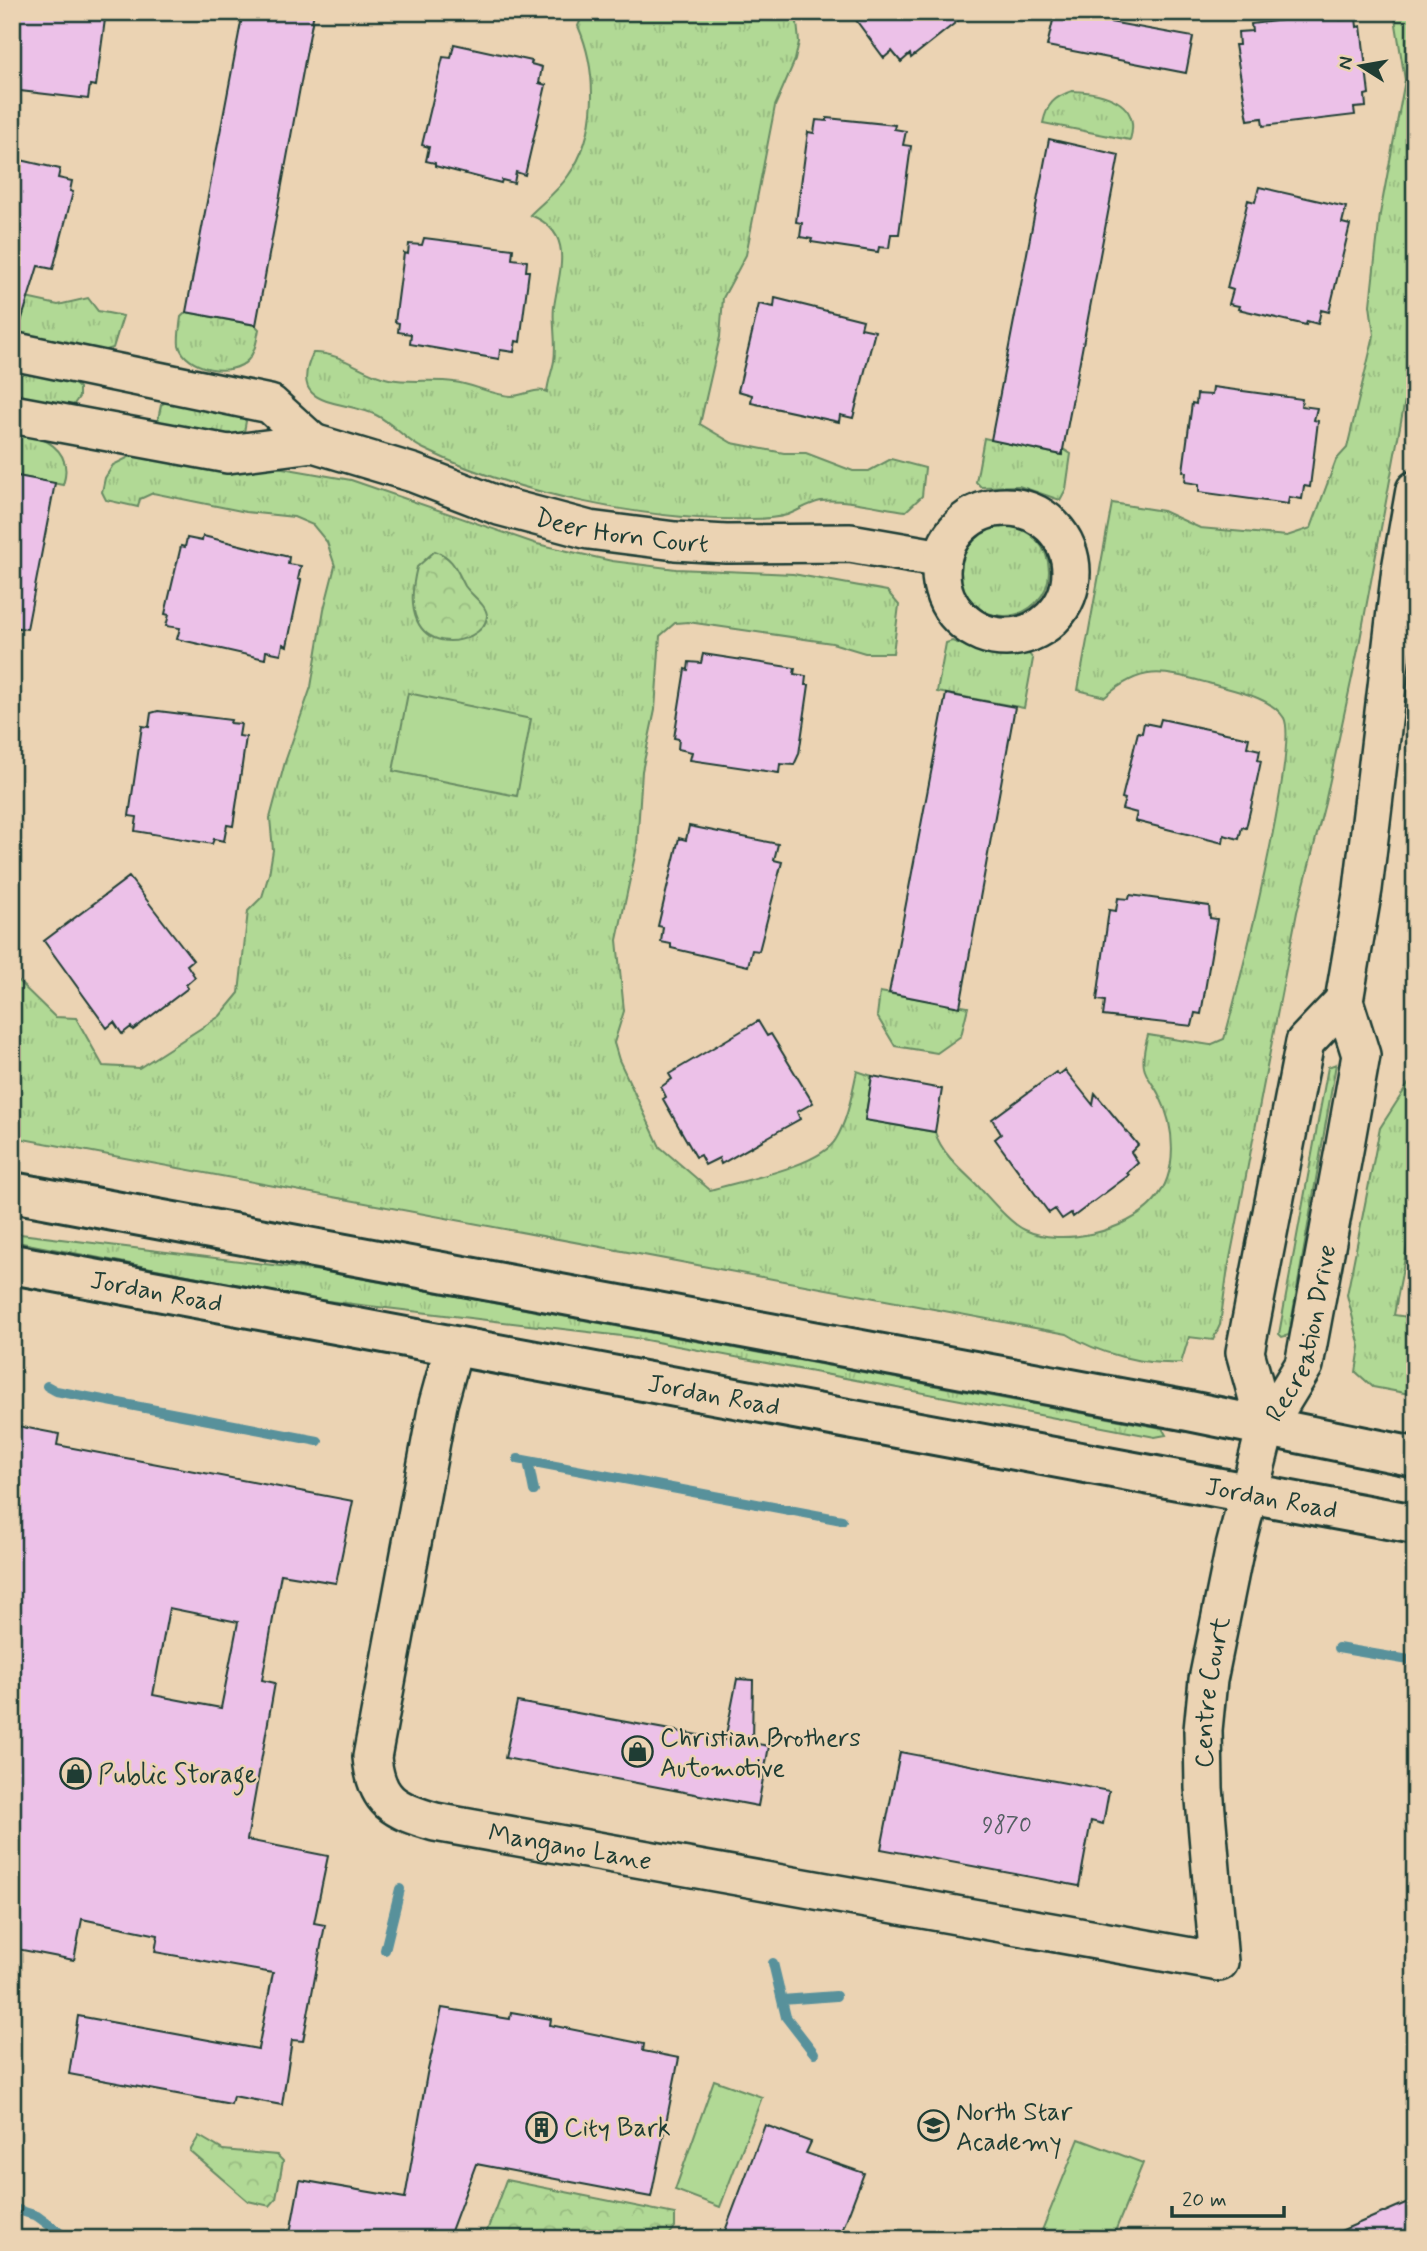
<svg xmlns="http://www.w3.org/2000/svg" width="1427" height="2251" viewBox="0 0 1427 2251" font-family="Mynerve,sans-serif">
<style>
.grass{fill:url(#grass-tufts);stroke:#688b64;stroke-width:2}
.park{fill:url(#park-crowns);stroke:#688b64;stroke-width:2}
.garden{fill:#b1d995;stroke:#688b64;stroke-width:2}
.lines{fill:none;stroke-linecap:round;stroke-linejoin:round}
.stream{stroke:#59919b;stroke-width:10}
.building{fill:#ecc1e8;stroke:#1f3d34;stroke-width:2;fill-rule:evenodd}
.street-casing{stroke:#1f3d34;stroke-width:42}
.primary-casing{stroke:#1f3d34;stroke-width:44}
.street{stroke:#ebd3b3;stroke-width:37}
.primary{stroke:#ebd3b3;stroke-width:38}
.labels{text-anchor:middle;stroke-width:5;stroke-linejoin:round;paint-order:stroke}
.number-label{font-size:23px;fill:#525e61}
.street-label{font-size:26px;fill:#1f3d34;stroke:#ebd3b3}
.poi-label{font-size:26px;fill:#1f3d34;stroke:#ebd3b3;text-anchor:start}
</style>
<defs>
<pattern id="grass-tufts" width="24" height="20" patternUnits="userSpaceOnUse" patternTransform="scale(1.75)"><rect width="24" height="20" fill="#b1d995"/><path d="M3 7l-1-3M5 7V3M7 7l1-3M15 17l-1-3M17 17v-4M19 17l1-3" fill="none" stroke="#98bb81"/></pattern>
<pattern id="park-crowns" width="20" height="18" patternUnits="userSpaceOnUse" patternTransform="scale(1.75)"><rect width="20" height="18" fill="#b1d995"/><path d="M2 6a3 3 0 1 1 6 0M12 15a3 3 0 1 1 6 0" fill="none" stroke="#98bb81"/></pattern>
</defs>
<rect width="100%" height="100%" fill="#ebd3b3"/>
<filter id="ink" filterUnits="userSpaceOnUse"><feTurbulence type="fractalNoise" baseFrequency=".0143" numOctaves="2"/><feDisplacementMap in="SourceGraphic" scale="14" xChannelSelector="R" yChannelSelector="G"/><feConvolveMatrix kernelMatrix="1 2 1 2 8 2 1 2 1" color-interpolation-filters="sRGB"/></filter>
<g filter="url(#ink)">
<!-- grass -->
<path class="grass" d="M584 12H796L799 42 795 60 775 106 746 255 723 298 720 337 700 424 732 443 784 453H806L853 471H869L891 459 925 468 922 496 906 511C882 508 844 498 821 501 809 503 798 511 787 515 776 518 761 519 750 519 650 522 513 493 424 449 406 441 394 424 376 415 344 399 286 410 313 353 342 352 362 374 389 379 410 383 432 379 454 382 473 384 492 395 511 396 525 396 535 387 547 392 548 381 552 372 554 361 557 343 552 324 554 307 559 270 576 233 530 215 543 202 558 191 568 176 598 135 598 72 578 26Z
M1394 12H1415V347L1359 645 1325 803 1297 912 1227 1274 1220 1325 1213 1340 1189 1337 1181 1363C1144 1365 1098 1354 1067 1334L12 1137V975L55 1017 76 1018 103 1066 139 1068 220 1016 239 993 248 911 262 897 269 874 273 850 270 818 285 762 311 687 324 609 335 566 327 542 313 525 294 517 246 512 153 493 140 499 138 507 106 500 102 492 105 478 113 465 131 456 232 472 271 466 351 480 537 544 612 561 676 569 793 574 887 591 899 605 893 653H865L832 643 688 622 675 623 660 636 655 710 642 771 637 846 617 940 624 1011 614 1043 619 1060 660 1147 710 1190C740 1181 821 1166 836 1139 848 1119 852 1093 857 1071L872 1076 865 1120 935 1132C941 1152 959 1168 974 1182 987 1195 1009 1223 1025 1230 1061 1247 1127 1232 1154 1201 1179 1173 1175 1126 1159 1095 1155 1086 1145 1076 1144 1067 1142 1056 1145 1045 1148 1035L1210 1045 1224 1039C1237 997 1299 746 1284 718 1271 696 1230 690 1208 683 1162 671 1142 665 1105 697L1078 690 1112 503 1163 511 1200 528 1287 536 1311 528 1336 460 1347 448 1374 335 1370 305 1380 214 1405 80Z
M1072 91C1102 92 1142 101 1130 140L1043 123C1047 104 1054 97 1072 91Z
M12 295 58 305 88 298 98 311 123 316 113 348 99 352 12 331Z
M186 312 255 325 259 329C257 340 255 352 248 360 232 378 185 370 179 345 178 337 180 325 181 317Z
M12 367 73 382 79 388V397L72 407 12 395Z
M168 401 241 415 246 421 243 438 163 427 158 419 161 405Z
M12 430C42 436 75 448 63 485L12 475Z
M984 438 1061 455 1063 449 1071 454 1066 489 1060 500 1019 486 981 487 976 482Z
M959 571a45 45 0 1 1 90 0a45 45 0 1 1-90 0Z
M952 641 988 654H1029L1033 659 1024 708 937 692 946 643Z
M880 992 968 1007 961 1036 937 1053 895 1046 877 1016Z
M1336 1064 1289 1335 1282 1337 1279 1334 1328 1067Z
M1415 1081V1205L1394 1315 1415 1318V1395L1373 1387 1356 1372 1360 1347 1347 1295 1380 1128 1409 1083Z
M12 1233 321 1271 1162 1428 1166 1435 1155 1437 630 1337 311 1299 12 1241Z"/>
<!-- park -->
<path class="park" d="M435 551C453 557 457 571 465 586 471 595 487 605 487 616 485 647 392 666 417 567Z
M199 2136 223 2150 277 2155 283 2161 276 2199 270 2206 248 2201 190 2151Z
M506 2180 675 2214V2227L666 2239H484Z"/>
<!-- garden -->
<path class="garden" d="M408 693 531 719 517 796 393 771Z
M714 2080 762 2097 720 2207 675 2190Z
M1079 2139 1143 2163 1112 2239H1057L1041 2233Z"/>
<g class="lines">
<!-- stream -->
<path class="stream" d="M47 1386 56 1391 318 1441
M518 1459 842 1520
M528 1461 534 1491
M1338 1648 1415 1661
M385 1950 400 1889
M773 1963 786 2017 814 2053
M782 2000 836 1996
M12 2208 37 2216 68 2239"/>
</g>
<!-- building -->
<path class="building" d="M12 12H106L96 86 90 85 88 99 12 90Z
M243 12H314L256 325 186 312Z
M850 12H969L911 58 910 54 901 62 892 51 884 58Z
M1055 12 1193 37 1186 73 1047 46Z
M1339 13 1340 20 1356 18 1357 27 1361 26 1369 94 1365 95 1366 107 1354 108 1355 115 1263 126 1262 118 1248 120 1235 45H1239L1238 32 1252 31 1251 24Z
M454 44 532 61 531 64 542 67 539 83 546 85 525 175 516 172 514 183 502 180 501 183 435 166V163L426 161 429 147 422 145 443 57 451 58Z
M827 118 895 125 894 129 906 131 903 145 911 146 899 234H891L889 248 879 247 878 252 811 242 812 239 800 237 802 223 796 222 808 132 814 133 816 120 827 121Z
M1049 139 1119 155 1062 455 991 440Z
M12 158 60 169 58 178 72 181 70 191 73 192 53 269 38 266 20 325 12 323Z
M1259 187 1346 207 1342 223 1350 225 1329 312 1321 310 1318 324 1307 321 1306 325 1238 309 1239 306 1229 304 1233 290 1227 288 1248 200 1255 202Z
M424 238 513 249 512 259 527 261 526 271H529L520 342 516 341 514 352 500 350 499 359 410 344 411 334 398 332 399 323 395 322 404 253 408 254 409 244 422 245Z
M775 298 863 320 861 328 875 331 853 418 840 415 839 422 751 403 752 395 738 391 759 304 774 307Z
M1213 387 1302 399 1301 406 1317 408 1314 420 1318 421 1310 487 1304 486 1302 499 1289 497 1288 504 1199 492V484L1185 482 1186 472 1183 471 1192 403 1196 404 1197 394 1212 395Z
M12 475 55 483 27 629 12 627Z
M203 536 289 557 288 564 301 566 298 579 301 580 287 646 283 644 281 654 266 651 265 659 177 639 180 628 166 626 169 615 165 614 181 546 185 547 187 538 202 541Z
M703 654 795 668 794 674 806 676 805 685H809L799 754 794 765 780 764 779 773 690 760 692 752 678 749 679 739 674 738 685 669 688 670 689 662 701 663Z
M946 694 1015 707 960 1007 889 993Z
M158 711 231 720 230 723 241 724 239 736 246 737 237 800 233 826 227 825 224 841 214 839 212 844 135 831 137 817 129 816 142 726 149 727 151 713Z
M1161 719 1249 738 1247 747 1260 750 1258 760 1261 761 1254 794 1246 828 1242 827 1239 839 1224 835 1223 843 1135 821 1137 813 1122 809 1125 799 1122 798 1138 732 1142 733 1144 723 1159 726Z
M689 826 778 844 774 860 782 862 759 951 752 950 748 966 671 948V944L661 942 663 927 658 926 679 838 686 840Z
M129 877 193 960 187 965 195 977 186 985 188 988 133 1030 131 1027 122 1034 114 1022 107 1028 44 941Z
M1130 895 1209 906 1210 918 1217 919 1201 1014 1195 1013 1192 1026 1103 1016 1105 1001 1097 1000 1109 910 1116 911 1118 898 1129 899Z
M758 1021 767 1036 771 1034 813 1103 797 1112 800 1119 775 1133 721 1164 719 1158 705 1165 700 1155 696 1157 680 1129 663 1099 666 1097 661 1087 672 1079 669 1074Z
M1065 1070 1093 1105 1095 1093 1138 1145 1131 1152 1138 1163 1127 1173 1129 1175 1073 1217 1071 1213 1062 1219 1055 1209 1049 1213 995 1139 1001 1134 992 1119 1056 1072 1059 1075Z
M872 1076 942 1089 935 1132 865 1120Z
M12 1425 59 1434 57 1445 353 1501 336 1583 281 1574 262 1680 275 1683 247 1840 328 1856 314 1923 325 1925 319 1956 303 2041 292 2040 282 2105 233 2096 231 2104 69 2074 78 2016 258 2049 273 1973 155 1952 158 1935 82 1919 74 1960 12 1948ZM169 1608 238 1622 221 1708 153 1695Z
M737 1679 753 1680 752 1743 769 1746 758 1806 505 1758 517 1702 725 1740Z
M900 1752 1109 1791 1103 1824 1091 1821 1079 1886 881 1849Z
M442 2008 510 2019 511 2012 551 2019 550 2025 644 2044 643 2051 679 2058 651 2197 476 2164 448 2239H320L290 2233 300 2180 405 2198 427 2074Z
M765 2125 811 2142 806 2153 864 2173 839 2239H722Z
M1415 2199V2239H1322L1408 2202Z"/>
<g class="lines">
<defs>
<g id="street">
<path d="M12 351 270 404 313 443"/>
<path id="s1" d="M12 414 228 454 313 443 413 473 499 506 589 530 675 541 726 544 850 543 942 559"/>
<circle cx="1006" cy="572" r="65"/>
<path id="s2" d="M454 1346 438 1404 372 1757C376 1802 394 1810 435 1822L1219 1962 1204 1788 1203 1730 1208 1680 1235 1547 1266 1427 1304 1365 1345 1145 1361 1055 1344 1001 1363 889 1401 569 1415 490"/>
<path d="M1266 1427 1245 1352 1305 1042 1344 1001"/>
</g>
<g id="primary">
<path d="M12 1192 1189 1411 1415 1457"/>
<path id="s3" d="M12 1264 1415 1524"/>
</g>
</defs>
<!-- street casing -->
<use href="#street" class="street-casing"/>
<!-- primary casing -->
<use href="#primary" class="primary-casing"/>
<!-- street -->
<use href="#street" class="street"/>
<!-- primary -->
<use href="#primary" class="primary"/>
</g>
</g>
<!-- icons -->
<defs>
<symbol id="shop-ring" viewBox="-11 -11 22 22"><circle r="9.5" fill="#ebd3b3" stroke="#1f3d34" stroke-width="1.5"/><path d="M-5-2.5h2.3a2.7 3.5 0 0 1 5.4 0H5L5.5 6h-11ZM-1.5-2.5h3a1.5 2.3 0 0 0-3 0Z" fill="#1f3d34"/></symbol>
<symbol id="school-ring" viewBox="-11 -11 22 22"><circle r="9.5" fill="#ebd3b3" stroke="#1f3d34" stroke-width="1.5"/><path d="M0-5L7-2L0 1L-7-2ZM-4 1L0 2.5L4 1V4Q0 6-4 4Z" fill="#1f3d34"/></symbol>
<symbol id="building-ring" viewBox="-11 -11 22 22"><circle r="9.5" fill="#ebd3b3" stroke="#1f3d34" stroke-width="1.5"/><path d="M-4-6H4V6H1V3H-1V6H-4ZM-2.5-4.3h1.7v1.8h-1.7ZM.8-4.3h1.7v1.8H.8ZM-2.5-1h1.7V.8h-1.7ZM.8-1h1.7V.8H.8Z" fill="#1f3d34"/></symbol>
</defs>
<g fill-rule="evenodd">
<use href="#shop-ring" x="620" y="1734" width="35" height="35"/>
<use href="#shop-ring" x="58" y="1756" width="35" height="35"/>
<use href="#school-ring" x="916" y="2108" width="35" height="35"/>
<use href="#building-ring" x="524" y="2110" width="35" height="35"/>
</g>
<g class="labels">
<!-- number labels -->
<g class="number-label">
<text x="1007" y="1832">9870</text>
</g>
<!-- street labels -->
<g class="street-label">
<text dy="9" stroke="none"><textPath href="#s1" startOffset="628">Deer Horn Court</textPath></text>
<text dy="9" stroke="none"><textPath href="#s3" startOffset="147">Jordan Road</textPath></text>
<text dy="9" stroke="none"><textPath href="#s2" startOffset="1960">Recreation Drive</textPath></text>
<text dy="9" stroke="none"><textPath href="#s3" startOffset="714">Jordan Road</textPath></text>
<text dy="9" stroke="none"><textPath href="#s3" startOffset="1281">Jordan Road</textPath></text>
<text dy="9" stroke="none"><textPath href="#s2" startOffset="1586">Centre Court</textPath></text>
<text dy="9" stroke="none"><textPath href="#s2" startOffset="656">Mangano Lane</textPath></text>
</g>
<!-- poi labels -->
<g class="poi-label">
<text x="660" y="1746">Christian Brothers<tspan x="660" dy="30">Automotive</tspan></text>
<text x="98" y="1783">Public Storage</text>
<text x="956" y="2120">North Star<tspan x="956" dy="30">Academy</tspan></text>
<text x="564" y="2136">City Bark</text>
</g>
</g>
<!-- margin -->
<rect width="1427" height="2251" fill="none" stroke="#ebd3b3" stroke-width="42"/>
<rect x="21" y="21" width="1385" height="2209" fill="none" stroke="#1f3d34" stroke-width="2.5" filter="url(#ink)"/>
<!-- north arrow -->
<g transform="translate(1361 66) rotate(281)" stroke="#ebd3b3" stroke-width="5" paint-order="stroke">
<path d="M0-5L12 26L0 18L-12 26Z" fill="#1f3d34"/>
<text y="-10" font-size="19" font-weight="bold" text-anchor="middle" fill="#1f3d34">N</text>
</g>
<!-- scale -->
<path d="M1172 2206v10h112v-10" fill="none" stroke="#1f3d34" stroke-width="3.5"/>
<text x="1182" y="2206" font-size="21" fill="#1f3d34" stroke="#ebd3b3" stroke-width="5" paint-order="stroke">20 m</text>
</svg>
